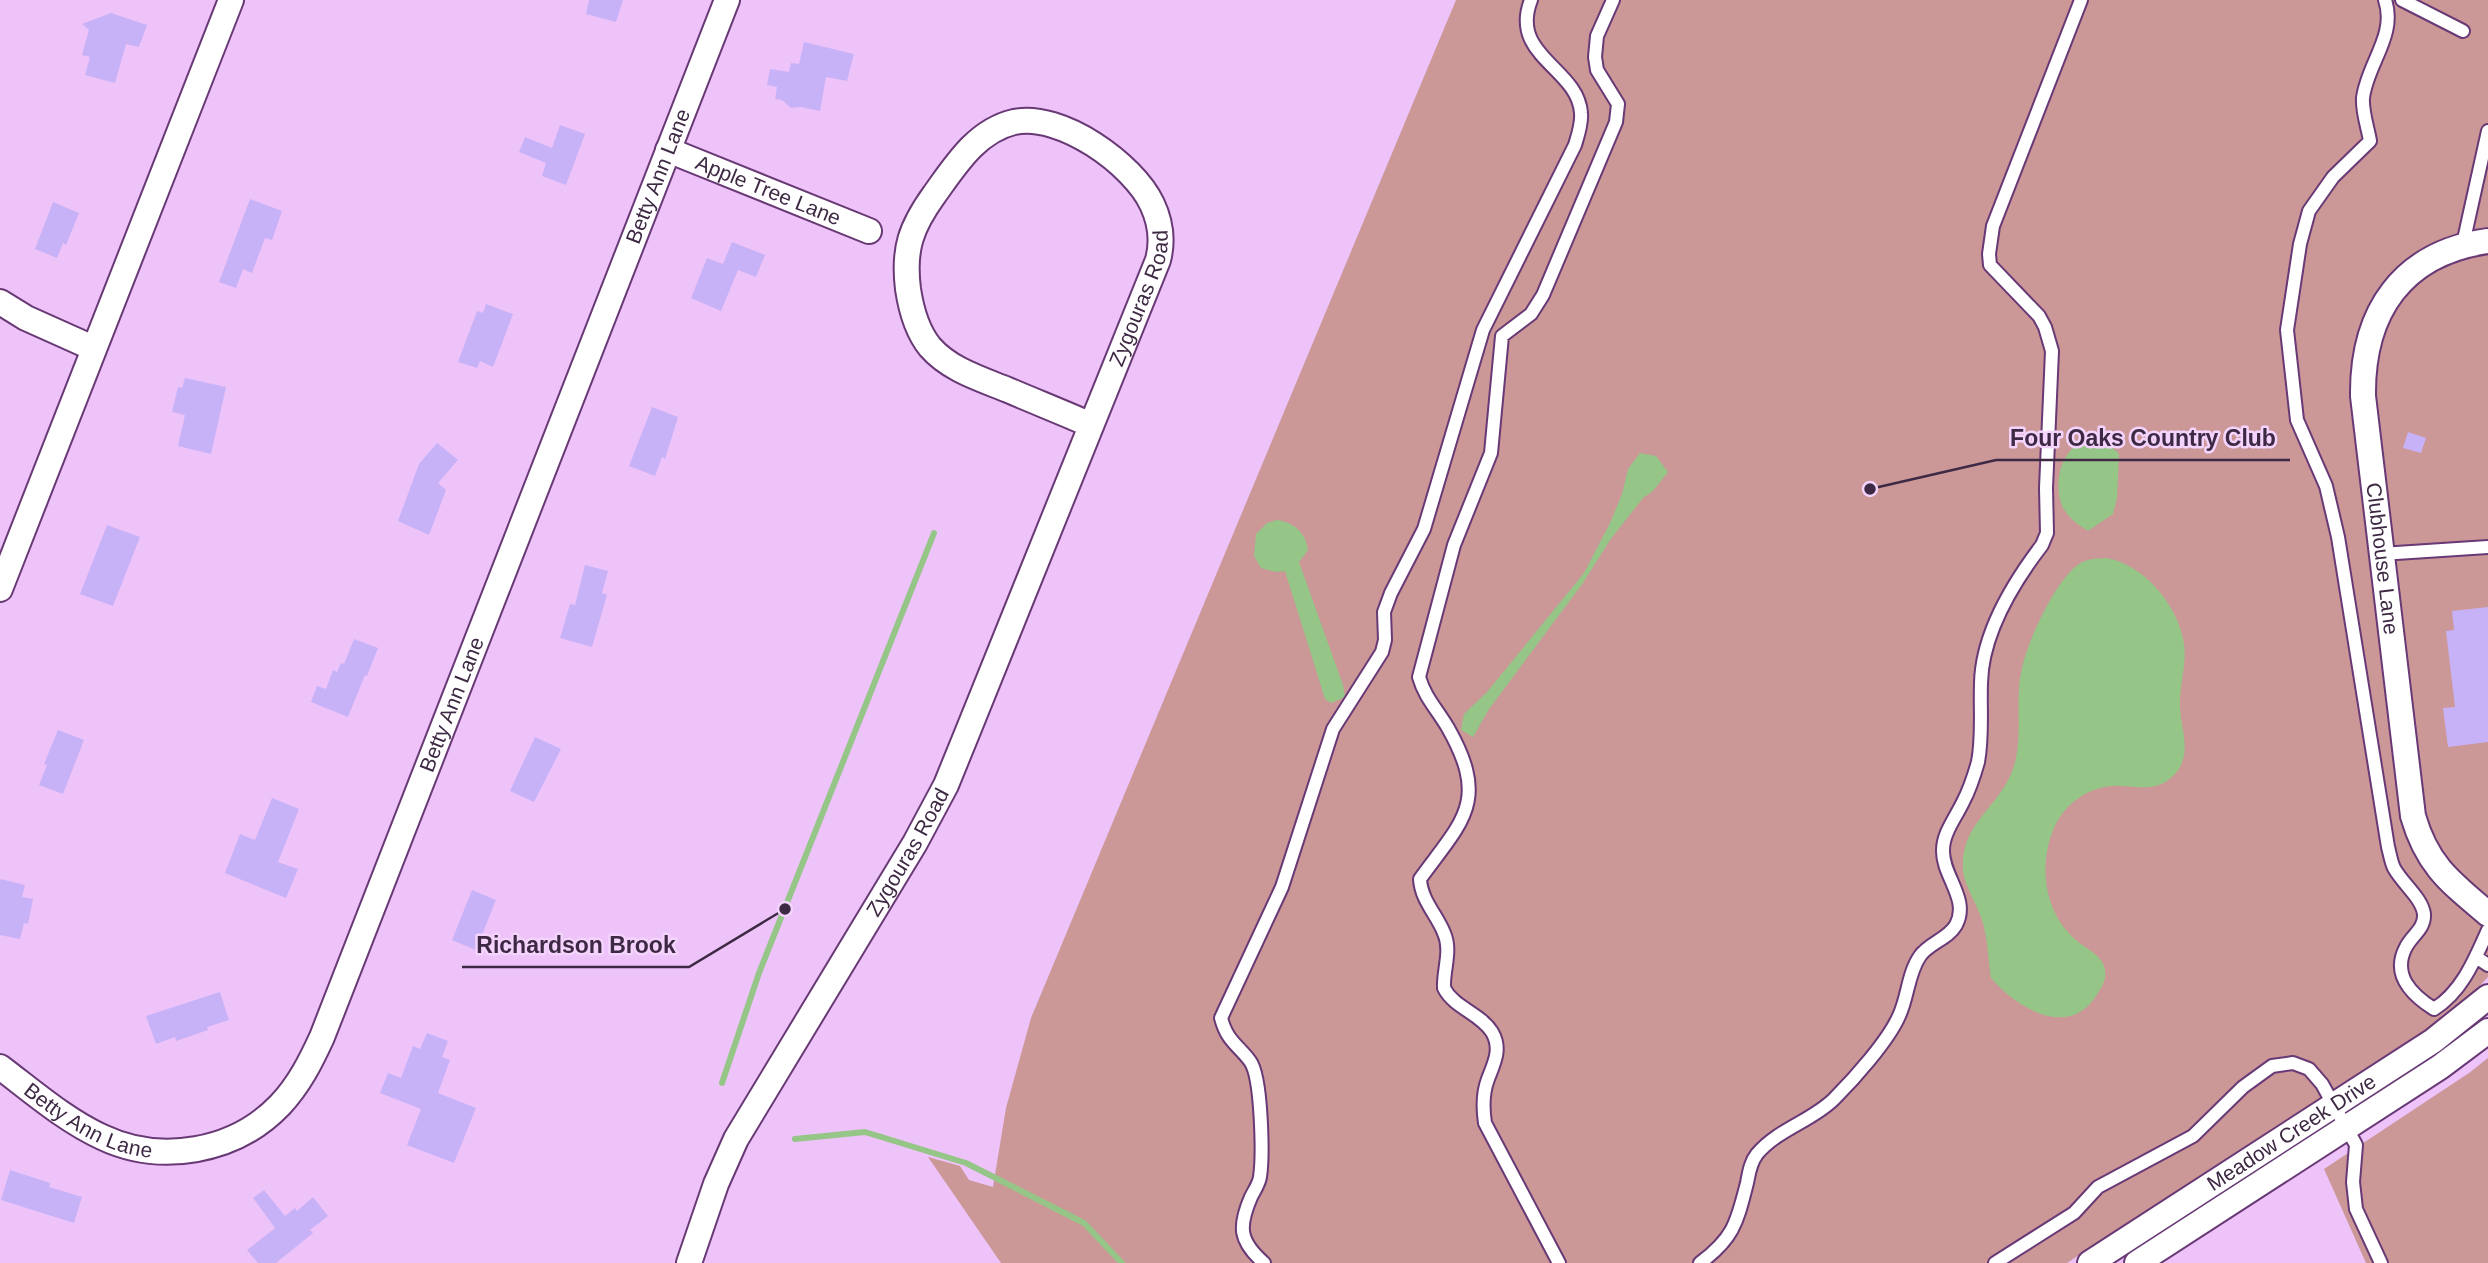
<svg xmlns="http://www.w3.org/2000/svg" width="2488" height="1263" viewBox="0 0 2488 1263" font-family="Arial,sans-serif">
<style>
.green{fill:#cb9797}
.water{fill:#96c588}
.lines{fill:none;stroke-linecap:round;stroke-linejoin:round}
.stream{stroke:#96c588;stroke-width:6}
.building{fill:#c8b2f7}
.service-casing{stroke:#683975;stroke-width:16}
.minor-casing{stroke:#683975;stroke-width:28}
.service{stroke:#fff;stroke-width:12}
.minor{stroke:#fff;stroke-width:24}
.labels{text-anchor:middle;stroke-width:5;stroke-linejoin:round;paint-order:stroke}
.street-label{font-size:21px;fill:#3e2944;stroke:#f4d4fd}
.leader{fill:none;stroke:#3e2944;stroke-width:2.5}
.callout-dot{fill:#3e2944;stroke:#f4d4fd;stroke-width:2.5}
.callout-label{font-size:23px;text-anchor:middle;font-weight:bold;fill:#3e2944;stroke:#f4d4fd;stroke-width:5;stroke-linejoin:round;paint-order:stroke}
</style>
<rect width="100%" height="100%" fill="#edc3f9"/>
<!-- green -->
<path class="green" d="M1456 0H2488V977L2474 992 2417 1037 2067 1263H1001L928 1157 960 1166 969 1180 993 1187 1006 1108 1031 1018Z
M2488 1058V1263H2366L2324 1169 2469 1073Z"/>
<!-- water -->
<path class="water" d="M2093 441 2107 442 2119 454 2117 498 2113 514 2088 531C2078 525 2069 518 2063 508 2054 489 2058 457 2077 445 2081 443 2088 442 2093 441Z
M1640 453 1656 456 1668 472 1653 491 1643 498 1610 540 1583 583 1489 709 1473 737 1461 730 1464 714 1487 692 1584 573 1610 523 1622 494 1628 469Z
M1277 520C1294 522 1306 533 1308 550L1299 562 1343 685 1345 697 1331 703 1325 699 1285 571 1276 572 1261 568 1254 556 1256 534 1267 523Z
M2106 558C2144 564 2179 606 2184 644 2187 665 2179 686 2180 707 2181 731 2194 757 2172 777 2157 791 2140 787 2122 786 2093 784 2066 801 2054 828 2038 865 2044 913 2076 940 2086 949 2103 955 2105 970 2107 981 2100 990 2094 999 2065 1039 2014 1005 1991 978 1988 959 1988 939 1982 920 1977 904 1965 887 1963 871 1959 824 2000 807 2013 769 2024 737 2014 700 2022 668 2027 642 2059 570 2085 561 2091 558 2100 559 2106 558Z"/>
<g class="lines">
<!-- stream -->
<path class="stream" d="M722 1083 759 973 934 533
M795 1139 865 1132 966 1163 1084 1223 1122 1263"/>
</g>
<!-- building -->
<path class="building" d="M589 0H623L616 22 586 14Z
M111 13 147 25 139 47 126 44 115 83 85 75 90 57 82 55 89 30 82 24Z
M804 42 854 54 847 81 826 77 820 111 801 107 791 108 782 100 775 99 777 87 767 85 770 69 789 72 791 63 799 64Z
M560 125 585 134 566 185 542 176 546 163 519 152 525 137 552 148Z
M250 199 282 211 272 240 265 238 252 273 243 269 236 288 219 282Z
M53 202 79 213 66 245 63 243 57 258 35 249Z
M732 242 765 255 756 277 738 270 721 311 691 298 707 258 723 264Z
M486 304 513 314 493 367 480 361 477 368 458 362 477 311 483 313Z
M185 378 226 387 211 454 178 446 185 415 172 412 178 387 182 388Z
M652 407 678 417 665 459 662 457 655 476 629 466Z
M2408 432 2426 438 2421 453 2403 448Z
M437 443 458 460 438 483 446 490 429 535 398 521 419 464Z
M107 525 140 537 113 606 80 594Z
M585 565 608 571 602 593 607 595 592 647 560 638 570 604 575 605Z
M2488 607V742L2448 747 2443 708 2455 707 2446 631 2454 630 2452 611Z
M354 639 378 648 367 676 365 675 348 717 311 702 317 686 326 689 333 670 337 672 341 663 344 664Z
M58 730 84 740 63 794 39 785 47 765 44 764Z
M535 737 561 749 534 802 510 791Z
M272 798 299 809 278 862 298 869 286 898 225 873 240 834 255 840Z
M0 879 25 885 22 897 33 899 28 924 24 923 20 939 0 935Z
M472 890 496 900 476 950 452 940Z
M220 992 229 1020 207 1027 208 1030 176 1041 175 1037 156 1044 146 1016Z
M427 1033 448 1041 442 1057 450 1060 438 1093 476 1108 454 1163 407 1145 421 1109 380 1093 388 1073 401 1078 413 1046 420 1049Z
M10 1170 50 1183 49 1187 82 1197 74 1223 1 1200Z
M264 1190 285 1216 295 1208 297 1211 313 1197 328 1216 310 1230 313 1233 276 1263H258L247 1250 275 1228 253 1198Z"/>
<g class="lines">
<defs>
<path id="service" d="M2385 0C2397 35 2367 64 2363 98 2362 112 2368 128 2370 141L2333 177 2309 211 2300 244 2287 330 2297 420 2326 486 2338 537 2388 847C2390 854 2391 862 2394 868 2402 883 2422 898 2424 914 2425 929 2412 935 2406 947 2391 975 2412 995 2434 1009 2462 992 2475 959 2488 930
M2402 0 2463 31
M2463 244 2488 131
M2381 554 2488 547
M2476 957 2488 965
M1264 1263C1239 1241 1238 1227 1251 1197 1254 1191 1259 1184 1260 1177 1263 1157 1262 1077 1250 1061 1237 1044 1227 1041 1221 1018L1282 887 1333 729 1382 652 1385 640 1384 612 1391 593 1424 529 1483 330 1575 145C1578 135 1582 124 1581 113 1578 68 1509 56 1531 0
M1559 1263 1485 1123C1483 1110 1483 1092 1488 1079 1494 1063 1502 1049 1492 1032 1480 1013 1454 1008 1444 988 1443 970 1452 951 1444 933 1437 915 1421 900 1420 879 1462 821 1490 802 1448 728 1437 709 1425 698 1419 677L1454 545 1491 453 1502 336 1531 314 1543 295 1616 122 1618 104 1597 70 1595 57 1597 36 1613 0
M1700 1263C1734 1238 1737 1222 1747 1183 1749 1173 1750 1163 1757 1154 1778 1129 1812 1121 1834 1099 1854 1079 1888 1041 1899 1016 1908 997 1908 973 1920 956 1929 943 1948 939 1956 925 1970 899 1942 876 1943 850 1943 833 1956 817 1963 802 1970 789 1974 776 1978 762 1983 736 1980 709 1981 683 1982 634 2013 583 2042 545L2047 533 2046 488 2052 351 2045 327 2039 316 1990 265 1989 254 1993 226 2081 0
M1995 1263 2074 1213 2098 1187 2193 1136 2243 1087 2272 1066 2293 1063 2309 1069 2322 1084 2356 1145 2353 1182 2356 1209 2381 1263"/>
<g id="minor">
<path id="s1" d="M668 150 869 231"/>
<path id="s2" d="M2488 241C2402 253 2362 312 2363 396L2413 816C2427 865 2450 882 2488 914"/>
<path d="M0 302 26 318 93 348"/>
<path d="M0 589 231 0"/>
<path id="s3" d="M0 1067C32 1091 65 1120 102 1137 161 1165 235 1152 280 1105 299 1085 311 1061 322 1037L727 0"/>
<path id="s4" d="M689 1263 716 1184 736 1139 915 843 946 785 970 726 1158 260C1163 241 1161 223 1152 204 1133 164 1061 112 1014 122 976 131 955 166 934 195 911 227 903 249 908 289 911 309 917 331 930 347 950 370 981 379 1008 390 1036 402 1064 413 1091 425"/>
<path id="s5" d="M2090 1263 2433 1041 2488 997"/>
<path d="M2137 1263 2440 1067 2488 1031"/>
</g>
</defs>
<!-- service casing -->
<use href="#service" class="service-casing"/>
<!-- minor casing -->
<use href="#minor" class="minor-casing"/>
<!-- service -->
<use href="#service" class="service"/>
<!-- minor -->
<use href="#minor" class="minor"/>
</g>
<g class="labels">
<!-- street labels -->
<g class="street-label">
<text dy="7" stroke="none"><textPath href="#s3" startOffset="1321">Betty Ann Lane</textPath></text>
<text dy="7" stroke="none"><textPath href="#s1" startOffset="108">Apple Tree Lane</textPath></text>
<text dy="7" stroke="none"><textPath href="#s4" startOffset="1069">Zygouras Road</textPath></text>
<text dy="7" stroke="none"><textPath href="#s2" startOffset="385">Clubhouse Lane</textPath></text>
<text dy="7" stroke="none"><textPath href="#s3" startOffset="754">Betty Ann Lane</textPath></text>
<text dy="7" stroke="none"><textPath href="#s4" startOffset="467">Zygouras Road</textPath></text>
<text dy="7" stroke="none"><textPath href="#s3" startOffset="105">Betty Ann Lane</textPath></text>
<text dy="7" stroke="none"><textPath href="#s5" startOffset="240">Meadow Creek Drive</textPath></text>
</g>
</g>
<!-- callouts -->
<path class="leader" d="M1870 489L1996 460H2290M785 909L689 967H462"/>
<g class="callout-dot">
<circle cx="1870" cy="489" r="7"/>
<circle cx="785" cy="909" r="7"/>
</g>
<g class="callout-label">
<text x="2143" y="446">Four Oaks Country Club</text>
<text x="576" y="953">Richardson Brook</text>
</g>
</svg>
